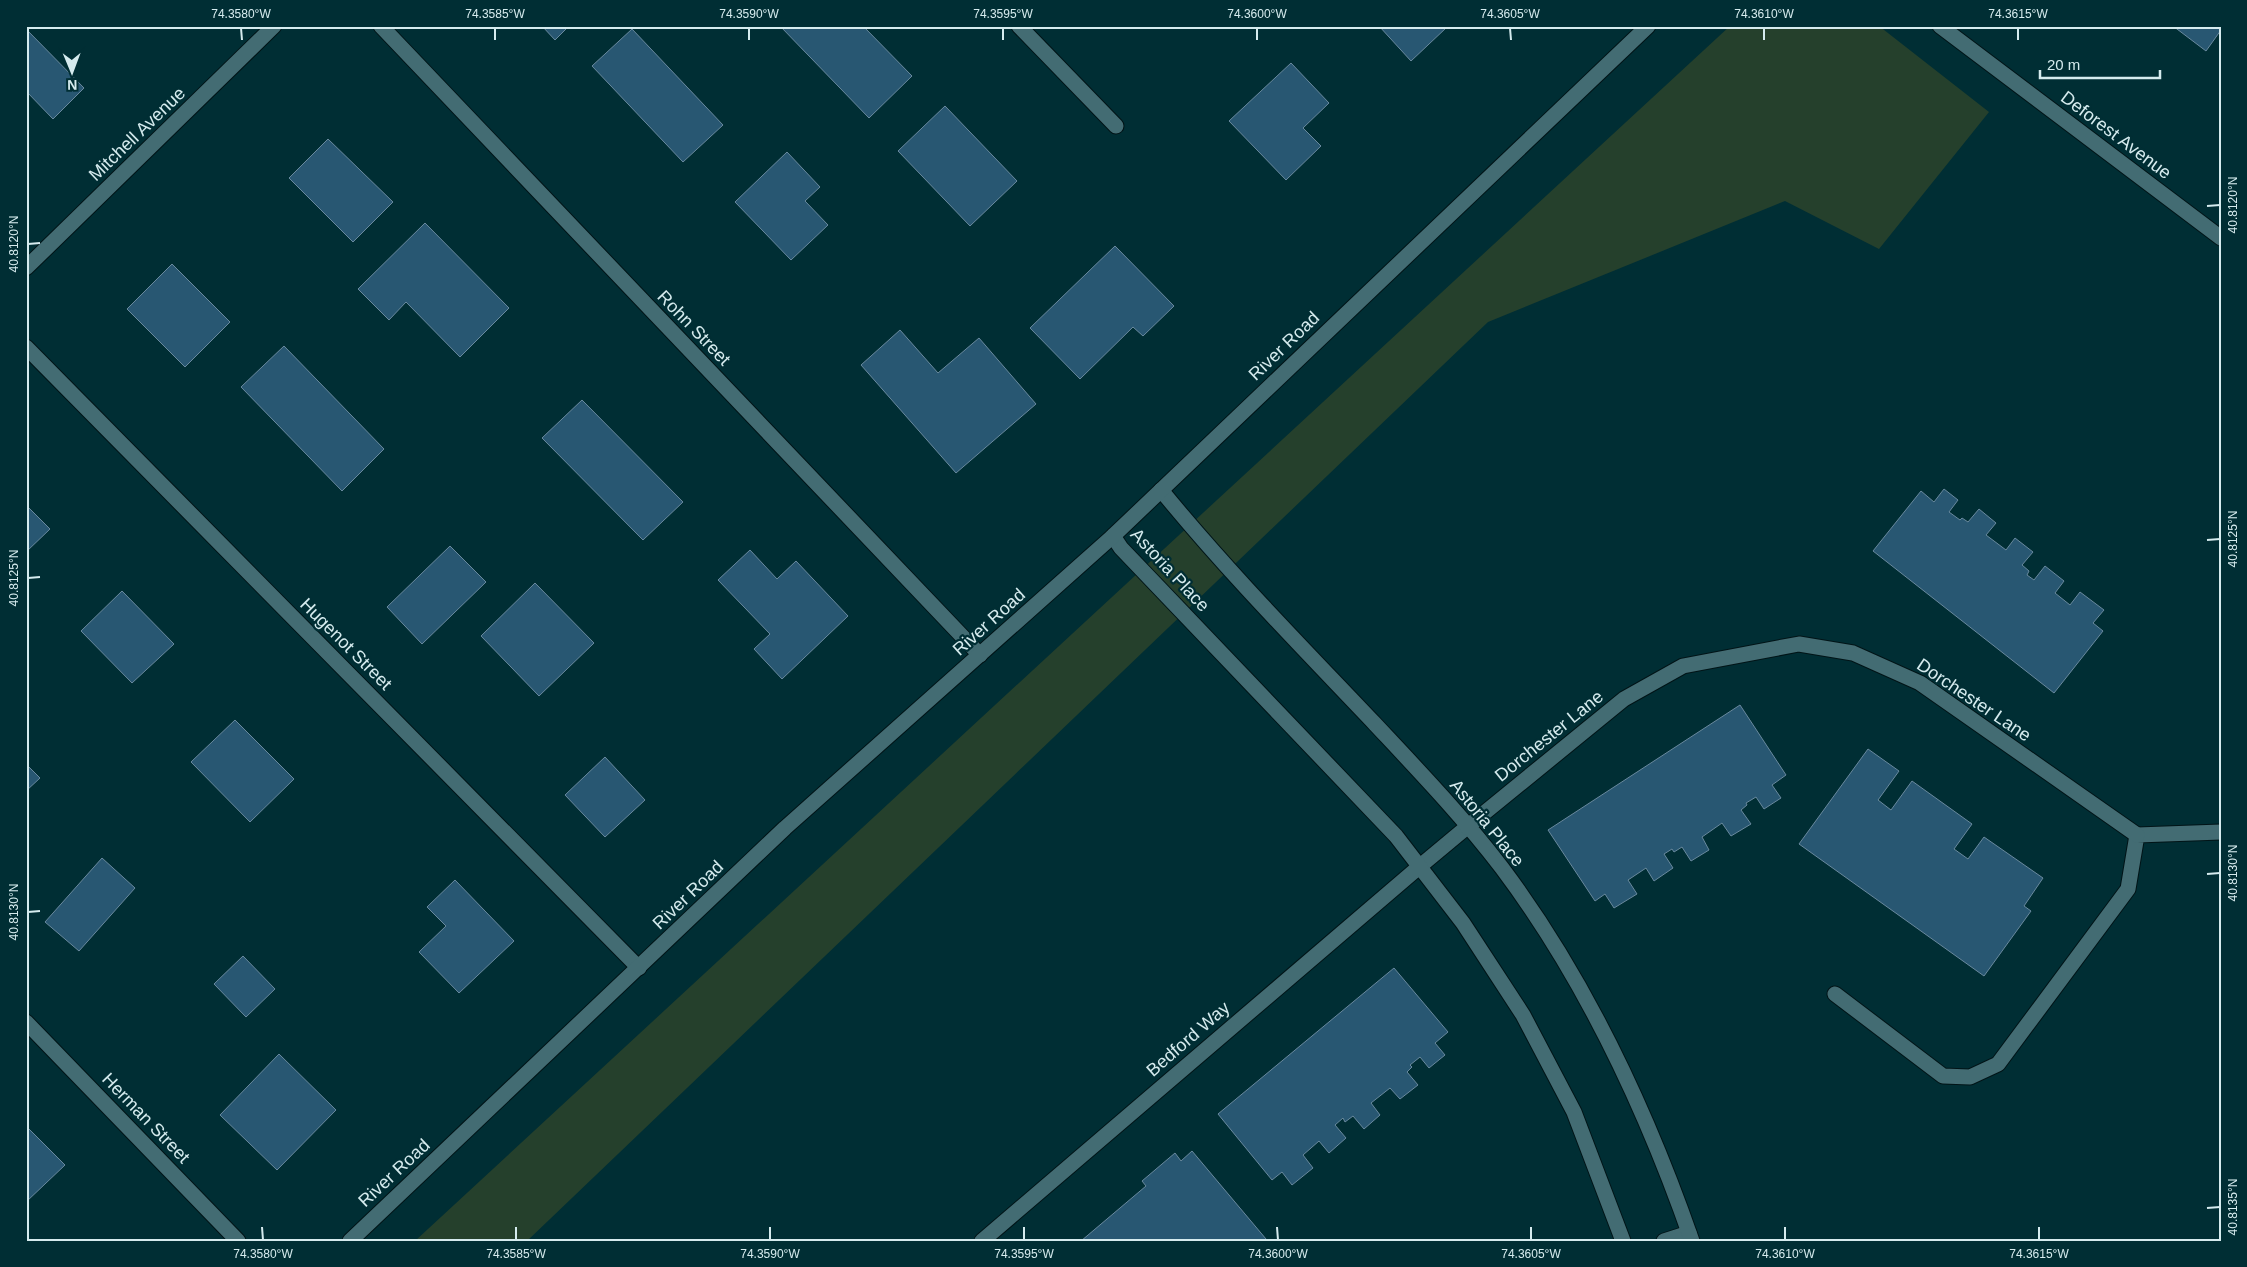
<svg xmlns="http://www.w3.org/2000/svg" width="2247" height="1267" viewBox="0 0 2247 1267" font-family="Helvetica,sans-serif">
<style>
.green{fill:#25402c}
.building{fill:#285772;stroke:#69899e}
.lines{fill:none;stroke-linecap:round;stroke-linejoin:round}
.lane-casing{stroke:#011417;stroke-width:17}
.street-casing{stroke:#011417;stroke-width:17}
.secondary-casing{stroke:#011417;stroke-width:17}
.lane{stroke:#436c73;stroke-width:15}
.street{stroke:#436c73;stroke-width:15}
.secondary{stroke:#436c73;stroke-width:15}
.ticks{fill:none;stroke:#d5ebee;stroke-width:2}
.labels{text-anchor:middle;stroke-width:4.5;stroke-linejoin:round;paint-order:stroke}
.street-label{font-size:18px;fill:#d5ebee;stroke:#002e34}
.neatline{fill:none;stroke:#d5ebee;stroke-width:2}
.ticks-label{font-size:12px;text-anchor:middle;fill:#d5ebee}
</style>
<rect width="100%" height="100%" fill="#002e34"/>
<!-- green -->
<path class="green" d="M1730 26H1879L1989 112 1879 249 1785 201 1488 322 527 1241H415Z"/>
<!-- building -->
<path class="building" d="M542 26H569L555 40Z
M780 26H863L912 76 869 118Z
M1379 26H1444L1446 28 1411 61Z
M2173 26H2221V30L2206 51Z
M26 29 84 88 53 119 26 91Z
M632 29 723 125 683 162 592 66Z
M1291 63 1329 103 1303 128 1321 146 1286 180 1229 121Z
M945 106 1017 181 970 226 898 151Z
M328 139 393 202 353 242 289 178Z
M787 152 820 187 805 201 828 225 791 260 735 202Z
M425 223 509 308 460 357 406 302 389 320 358 289Z
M1115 246 1174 306 1143 336 1133 327 1080 379 1030 328Z
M172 264 230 322 185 367 127 309Z
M900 330 938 373 979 338 1036 404 956 473 861 365Z
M284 346 384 449 342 491 241 387Z
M582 400 683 502 643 540 542 438Z
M1944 489 1958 500 1949 512 1960 520 1962 518 1968 522 1979 509 1996 523 1986 535 2006 550 2015 538 2033 552 2022 565 2029 571 2027 575 2034 580 2045 566 2064 581 2055 593 2070 605 2080 592 2104 610 2093 623 2103 631 2054 693 1873 551 1921 491 1934 502Z
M26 505 50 529 26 552Z
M450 546 486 582 422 644 387 607Z
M750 550 777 579 796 561 848 616 782 679 754 649 770 634 718 580Z
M535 583 594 643 539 696 481 636Z
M122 591 174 644 132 683 81 631Z
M1740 705 1786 775 1772 785 1781 798 1764 809 1756 797 1746 803 1747 805 1741 810 1751 824 1731 836 1722 823 1702 837 1709 850 1691 861 1682 847 1674 852 1672 849 1664 854 1673 868 1654 881 1646 868 1628 880 1637 894 1614 908 1605 894 1595 901 1548 830Z
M235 720 294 779 250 822 191 762Z
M1868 749 1899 771 1878 800 1891 810 1912 781 1972 824 1954 849 1968 859 1984 837 2043 878 2024 906 2031 911 1984 976 1799 844Z
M605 757 645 800 605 837 565 795Z
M26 764 40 778 26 791Z
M102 858 135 888 79 951 45 922Z
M455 880 514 941 459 993 419 952 446 926 427 907Z
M243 956 275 989 246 1017 214 984Z
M1394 968 1448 1032 1435 1043 1445 1055 1429 1068 1420 1057 1410 1065 1412 1067 1407 1072 1418 1085 1400 1099 1390 1088 1371 1103 1380 1115 1364 1129 1353 1116 1345 1122 1343 1118 1335 1125 1346 1138 1329 1153 1319 1141 1303 1155 1313 1168 1292 1185 1282 1172 1272 1180 1218 1114Z
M279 1054 336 1110 277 1170 220 1115Z
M26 1126 65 1165 26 1202Z
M1192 1151 1266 1239 1264 1241H1081L1146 1186 1142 1181 1175 1153 1181 1161Z"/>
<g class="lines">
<defs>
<path id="lane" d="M1419 867 1467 827
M1835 994 1943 1076 1970 1077 1998 1064 2128 889 2137 835 2221 832
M1664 1241 1689 1233"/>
<path id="street" d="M381 26 980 655
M1019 26 1116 126
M26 268 274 26
M26 347 639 968
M1161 490C1228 572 1302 647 1375 724 1419 771 1463 817 1502 868 1586 980 1646 1109 1692 1241
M1113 536 1121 548 1396 836 1463 923 1523 1015 1574 1112 1623 1241
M1467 827 1624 699 1683 666 1799 644 1853 653 1920 683 2137 835
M26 1022 238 1241
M982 1241 1419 867"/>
<path id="secondary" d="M1940 26 2221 238
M350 1241 785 828 1113 536 1648 26"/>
</defs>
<!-- lane casing -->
<use href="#lane" class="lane-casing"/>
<!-- street casing -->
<use href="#street" class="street-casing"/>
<!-- secondary casing -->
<use href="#secondary" class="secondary-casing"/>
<!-- lane -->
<use href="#lane" class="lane"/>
<!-- street -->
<use href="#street" class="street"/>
<!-- secondary -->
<use href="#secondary" class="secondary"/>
</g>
<!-- ticks -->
<path class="ticks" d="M241 28 242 40M495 28V40M749 28V40M1003 28V40M1257 28V40M1510 28 1511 40M1764 28V40M2018 28V40M2207 206 2220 205M28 244 40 243M2207 540 2220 539M28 578 40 577M2207 874 2220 873M28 912 40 911M2207 1208 2220 1207M262 1227 263 1240M516 1227V1240M770 1227V1240M1024 1227V1240M1277 1227 1278 1240M1531 1227V1240M1785 1227V1240M2039 1227V1240"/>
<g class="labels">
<!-- street labels -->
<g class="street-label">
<text transform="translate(137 134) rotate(-44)" y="6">Mitchell Avenue</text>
<text transform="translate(2116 135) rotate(37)" y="6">Deforest Avenue</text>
<text transform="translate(694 328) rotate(46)" y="6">Rohn Street</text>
<text transform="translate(1284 346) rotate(-44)" y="6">River Road</text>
<text transform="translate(1170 570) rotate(47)" y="6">Astoria Place</text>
<text transform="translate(989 622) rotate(-42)" y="6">River Road</text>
<text transform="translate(346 644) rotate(45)" y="6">Hugenot Street</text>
<text transform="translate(1974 700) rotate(34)" y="6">Dorchester Lane</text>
<text transform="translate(1549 736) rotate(-39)" y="6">Dorchester Lane</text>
<text transform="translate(1487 823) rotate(51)" y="6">Astoria Place</text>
<text transform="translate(688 895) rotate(-44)" y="6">River Road</text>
<text transform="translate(1188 1039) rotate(-41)" y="6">Bedford Way</text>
<text transform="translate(146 1118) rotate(46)" y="6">Herman Street</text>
<text transform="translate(394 1173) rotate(-43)" y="6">River Road</text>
</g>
</g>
<!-- border -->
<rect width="2247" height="1267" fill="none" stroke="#002e34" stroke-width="55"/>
<!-- north arrow -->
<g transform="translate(72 72) rotate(179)" stroke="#002e34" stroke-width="4" paint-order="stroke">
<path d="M0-4L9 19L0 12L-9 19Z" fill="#d5ebee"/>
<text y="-8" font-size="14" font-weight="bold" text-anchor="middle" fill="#d5ebee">N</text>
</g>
<!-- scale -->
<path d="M2040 70v8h120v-8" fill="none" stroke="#d5ebee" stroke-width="2.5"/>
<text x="2047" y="70" font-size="15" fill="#d5ebee" stroke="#002e34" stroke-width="4" paint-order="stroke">20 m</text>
<rect x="28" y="28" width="2192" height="1212" class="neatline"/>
<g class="ticks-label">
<text x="241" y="18">74.3580°W</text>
<text x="495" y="18">74.3585°W</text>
<text x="749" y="18">74.3590°W</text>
<text x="1003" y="18">74.3595°W</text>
<text x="1257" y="18">74.3600°W</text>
<text x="1510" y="18">74.3605°W</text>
<text x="1764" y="18">74.3610°W</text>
<text x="2018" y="18">74.3615°W</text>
<text transform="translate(2233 205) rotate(-90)" y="4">40.8120°N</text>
<text transform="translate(14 244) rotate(-90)" y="4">40.8120°N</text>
<text transform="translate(2233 539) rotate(-90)" y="4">40.8125°N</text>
<text transform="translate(14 578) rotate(-90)" y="4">40.8125°N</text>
<text transform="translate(2233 873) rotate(-90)" y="4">40.8130°N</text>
<text transform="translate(14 912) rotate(-90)" y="4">40.8130°N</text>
<text transform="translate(2233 1207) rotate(-90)" y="4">40.8135°N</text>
<text x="263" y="1258">74.3580°W</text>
<text x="516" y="1258">74.3585°W</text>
<text x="770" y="1258">74.3590°W</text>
<text x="1024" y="1258">74.3595°W</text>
<text x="1278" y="1258">74.3600°W</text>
<text x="1531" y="1258">74.3605°W</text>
<text x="1785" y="1258">74.3610°W</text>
<text x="2039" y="1258">74.3615°W</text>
</g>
</svg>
